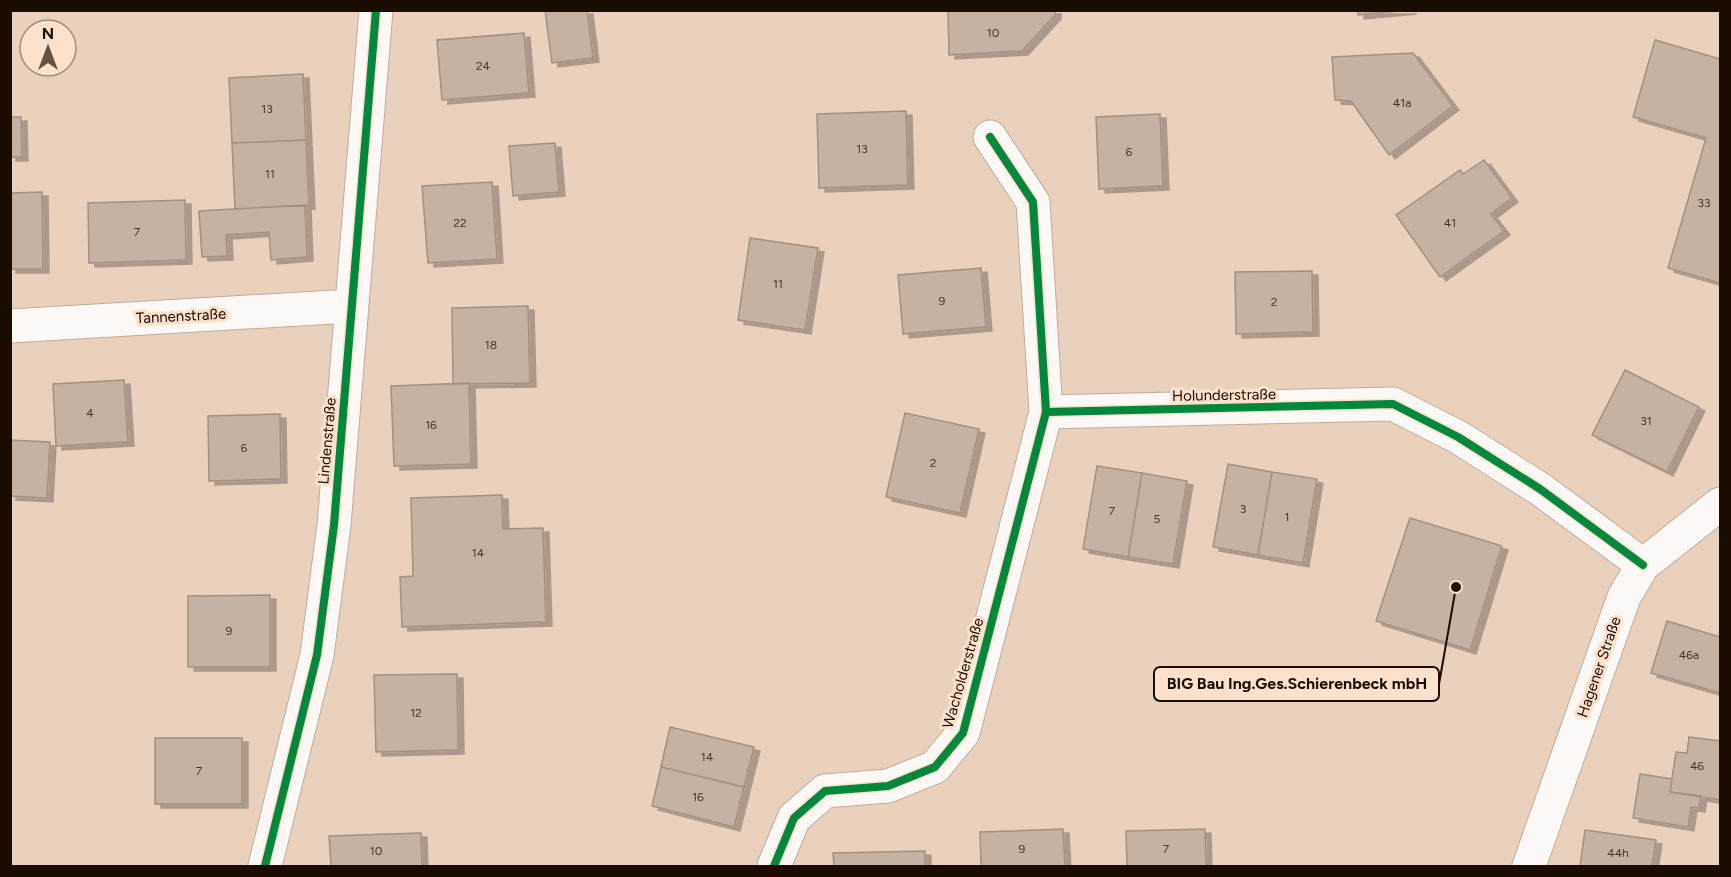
<svg xmlns="http://www.w3.org/2000/svg" width="1731" height="877" viewBox="0 0 1731 877" font-family="Figtree,sans-serif">
<style>
.building{fill:#c5b2a3;stroke:#a29082;stroke-width:1.5;filter:url(#shadow)}
.lines{fill:none;stroke-linecap:round;stroke-linejoin:round}
.street-casing{stroke:#bfac9c;stroke-width:35}
.street{stroke:#fcf8f5;stroke-width:33}
.cycleway-casing{stroke:#fce1cc;stroke-width:11}
.cycleway{stroke:#00873e;stroke-width:8}
.labels{text-anchor:middle;stroke-width:6;stroke-linejoin:round;paint-order:stroke}
.number-label{font-size:12px;fill:#46362a}
.street-label{font-size:15px;fill:#1b0c02;stroke:#fce1cc}
.leader{fill:none;stroke:#1b0c02;stroke-width:2}
.callout-dot{fill:#1b0c02;stroke:#fce1cc;stroke-width:2}
.callout{fill:#fce1cc;stroke:#1b0c02;stroke-width:2}
.callout-label{font-size:16px;text-anchor:middle;font-weight:bold;fill:#1b0c02}
</style>
<defs>
<filter id="shadow"><feDropShadow dx="6" dy="4" stdDeviation="0" flood-color="#0004"/></filter>
</defs>
<rect width="100%" height="100%" fill="#ead1be"/>
<!-- building -->
<path class="building" d="M545 10H587L593 58 552 63Z
M948 10H1055V15L1022 51 949 55Z
M1358 10H1411L1358 15Z
M524 33 529 93 442 100 437 40Z
M1655 40 1720 59V283L1668 268 1706 138 1633 117Z
M1413 53 1453 106 1389 155 1351 101 1335 100 1332 57Z
M303 74 306 140 232 143 229 78Z
M906 111 908 185 819 188 817 114Z
M1160 114 1163 186 1099 189 1096 117Z
M10 117H21L22 157H10Z
M306 140 309 205 235 209 232 143Z
M555 143 559 192 513 196 509 146Z
M1484 160 1512 198 1491 214 1504 231 1440 277 1396 215 1460 170 1463 174Z
M492 182 497 259 428 263 422 186Z
M42 192 43 269H10V193Z
M185 200 186 260 89 263 88 203Z
M305 205 307 257 271 260 269 232 226 235 227 256 202 257 199 211Z
M750 238 818 248 805 330 738 320Z
M981 268 986 327 903 334 898 275Z
M1312 271 1313 332 1236 334 1235 272Z
M528 306 530 383 453 384 452 308Z
M1625 370 1699 407 1667 472 1592 435Z
M124 380 128 442 56 446 53 384Z
M469 383 471 464 394 466 391 386Z
M905 413 979 429 960 513 886 497Z
M280 414 281 479 209 481 208 416Z
M10 440 50 442 47 498 10 496Z
M1228 464 1272 472 1258 555 1213 547Z
M1097 466 1142 473 1128 557 1083 549Z
M1272 472 1317 479 1303 563 1258 555Z
M1142 473 1187 481 1173 564 1128 557Z
M502 495 503 529 543 528 546 622 402 627 400 577 413 576 411 498Z
M1410 518 1502 546 1470 650 1376 621Z
M270 595V667H188V596Z
M1667 621 1720 637V693L1651 673Z
M457 674 458 750 376 752 374 675Z
M670 727 754 747 744 787 661 767Z
M1689 737 1720 741V800L1670 792 1676 752 1687 753Z
M155 738H242V804H155Z
M661 767 744 787 734 827 652 806Z
M1640 774 1672 779 1670 792 1701 796 1699 808 1691 807 1688 827 1633 818Z
M1063 829 1065 866H981L980 832Z
M1205 829 1206 866H1127L1126 831Z
M1585 830 1656 840 1652 866H1580Z
M421 833 422 866H331L329 836Z
M925 851V866H834L833 853Z"/>
<g class="lines">
<defs>
<path id="street" d="M990 137 1033 202 1046 412 1393 404 1458 437 1540 489 1643 565
M10 326 351 306
M265 866 317 655 334 525 376 10
M774 866 794 818 825 791 888 786 935 767 963 733 1046 412
M1529 866 1624 597 1643 565 1720 504"/>
</defs>
<!-- street casing -->
<use href="#street" class="street-casing"/>
<!-- street -->
<use href="#street" class="street"/>
<defs>
<path id="cycleway" d="M990 137 1033 202 1046 412 1393 404 1458 437 1540 489 1643 565
M265 866 317 655 334 525 376 10
M774 866 794 818 825 791 888 786 935 767 963 733 1046 412"/>
</defs>
<!-- cycleway casing -->
<use href="#cycleway" class="cycleway-casing"/>
<!-- cycleway -->
<use href="#cycleway" class="cycleway"/>
</g>
<g class="labels">
<!-- number labels -->
<g class="number-label">
<text x="993" y="37">10</text>
<text x="483" y="70">24</text>
<text x="1402" y="107">41a</text>
<text x="267" y="113">13</text>
<text x="862" y="153">13</text>
<text x="1129" y="156">6</text>
<text x="270" y="178">11</text>
<text x="1704" y="207">33</text>
<text x="460" y="227">22</text>
<text x="1450" y="227">41</text>
<text x="137" y="236">7</text>
<text x="778" y="288">11</text>
<text x="942" y="305">9</text>
<text x="1274" y="306">2</text>
<text x="491" y="349">18</text>
<text x="90" y="417">4</text>
<text x="1646" y="425">31</text>
<text x="431" y="429">16</text>
<text x="244" y="452">6</text>
<text x="933" y="467">2</text>
<text x="1243" y="513">3</text>
<text x="1112" y="515">7</text>
<text x="1287" y="521">1</text>
<text x="1157" y="523">5</text>
<text x="478" y="557">14</text>
<text x="229" y="635">9</text>
<text x="1689" y="659">46a</text>
<text x="416" y="717">12</text>
<text x="707" y="761">14</text>
<text x="1697" y="770">46</text>
<text x="199" y="775">7</text>
<text x="698" y="801">16</text>
<text x="1022" y="853">9</text>
<text x="1166" y="853">7</text>
<text x="376" y="855">10</text>
<text x="1618" y="857">44h</text>
</g>
<!-- street labels -->
<g class="street-label">
<text transform="translate(181 316) rotate(-3)" y="5">Tannenstraße</text>
<text transform="translate(1224 395) rotate(-1)" y="5">Holunderstraße</text>
<text transform="translate(327 441) rotate(-85)" y="5">Lindenstraße</text>
<text transform="translate(1599 667) rotate(-71)" y="5">Hagener Straße</text>
<text transform="translate(963 673) rotate(-74)" y="5">Wacholderstraße</text>
</g>
</g>
<!-- callouts -->
<path class="leader" d="M1456 587L1439 684"/>
<circle class="callout-dot" cx="1456" cy="587" r="6"/>
<rect class="callout" x="1154" y="667" width="285" height="34" rx="6"/>
<g class="callout-label">
<text x="1297" y="689">BIG Bau Ing.Ges.Schierenbeck mbH</text>
</g>
<!-- border -->
<rect width="1731" height="877" fill="none" stroke="#1b0c02" stroke-width="24"/>
<!-- north arrow -->
<g transform="translate(48 48)"><circle r="28" fill="#fce1cc" stroke="#a28c7b" stroke-width="1.5"/>
<path d="M0-4.5L10 22L0 15L-10 22Z" fill="#635144"/>
<text y="-9" font-size="16" font-weight="bold" text-anchor="middle" fill="#1b0c02">N</text>
</g>
</svg>
